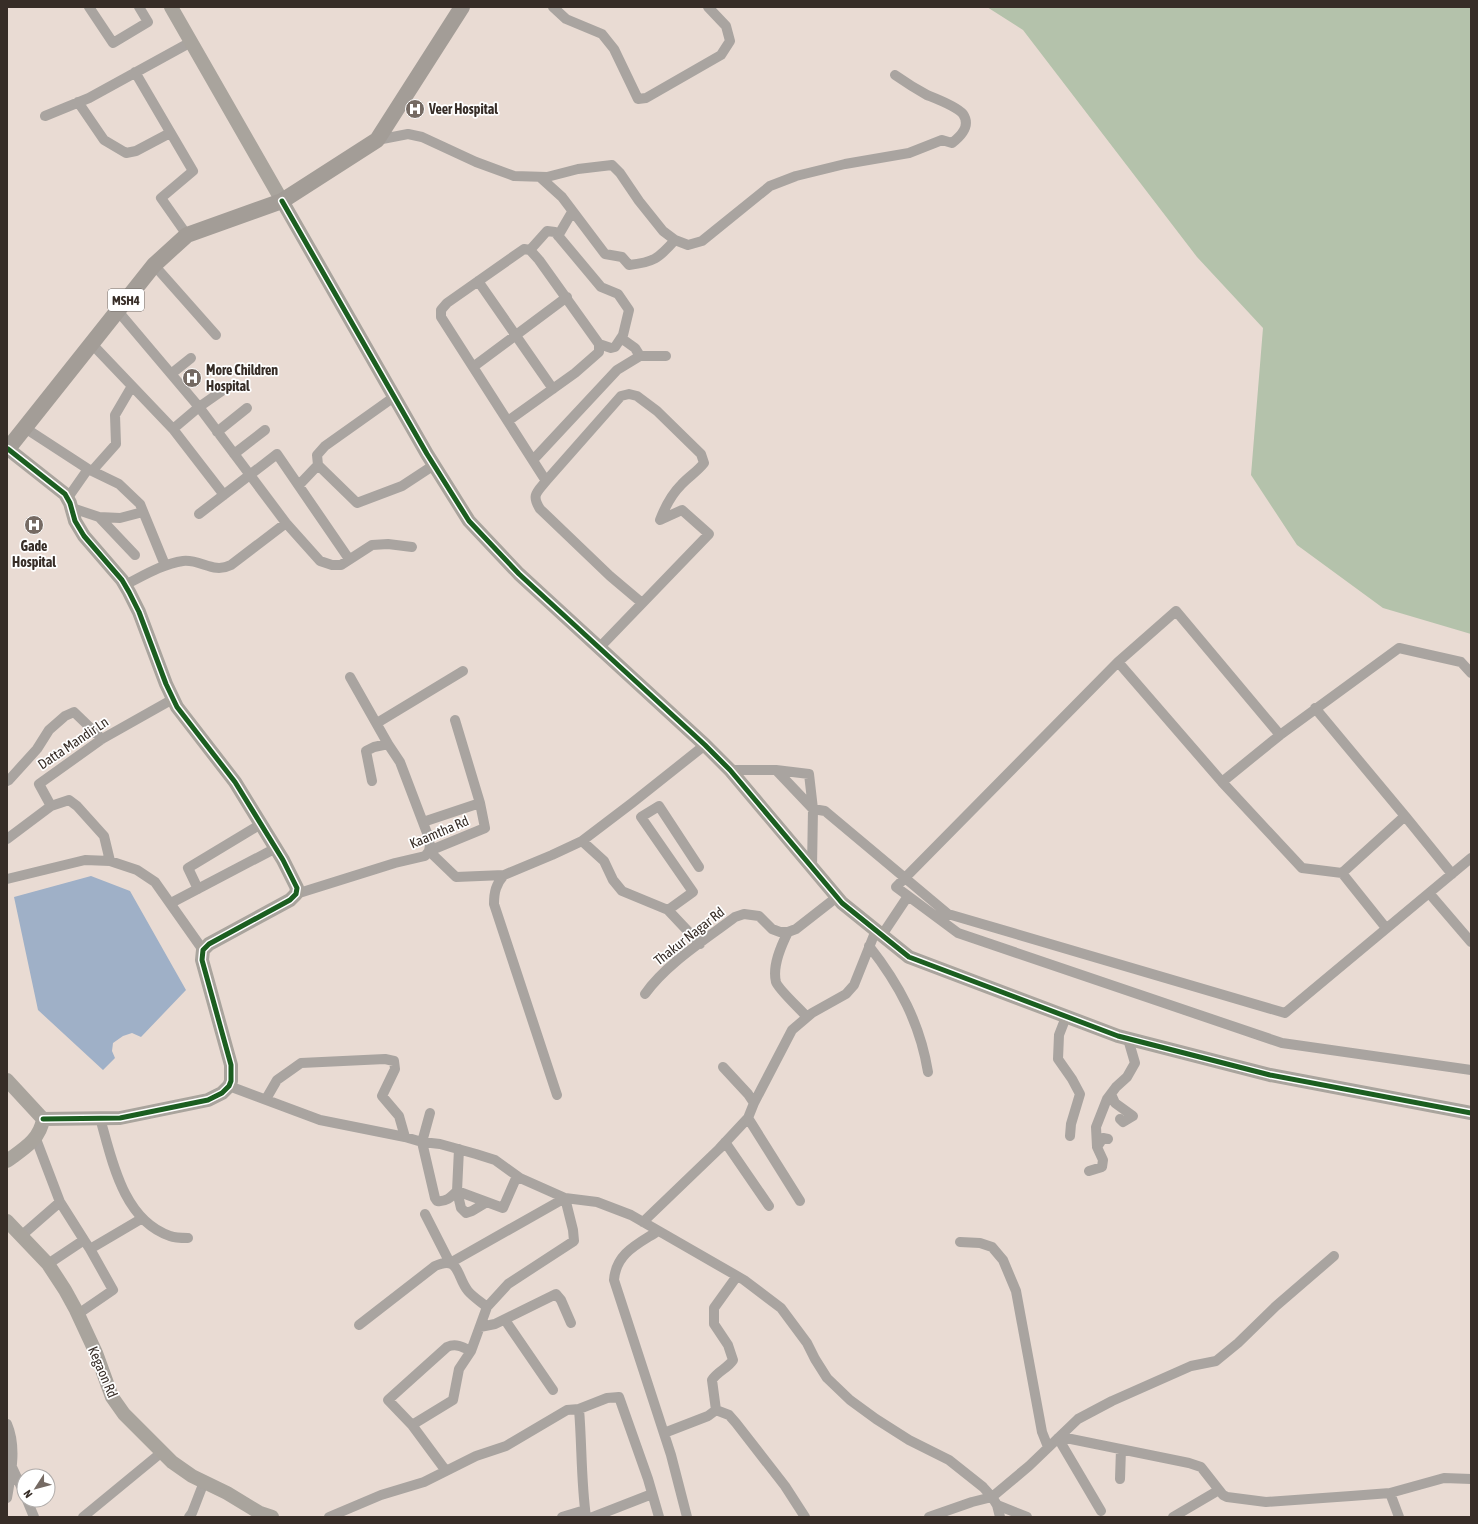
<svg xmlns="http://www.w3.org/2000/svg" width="1478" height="1524" viewBox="0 0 1478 1524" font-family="'Asap Condensed',sans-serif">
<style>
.forest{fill:#b4c2ab}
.water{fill:#9fb0c7}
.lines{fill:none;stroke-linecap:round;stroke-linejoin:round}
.street{stroke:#a9a4a0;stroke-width:10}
.secondary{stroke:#a9a49d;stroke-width:14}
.primary{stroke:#a39d97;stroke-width:16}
.cycleway-casing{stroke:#fff;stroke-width:8}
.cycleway{stroke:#1b5e20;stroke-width:5}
.labels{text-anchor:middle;stroke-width:3.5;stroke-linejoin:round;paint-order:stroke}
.shield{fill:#fff;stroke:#736c68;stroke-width:1}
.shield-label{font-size:13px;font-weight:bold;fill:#372d27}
.poi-label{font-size:14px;font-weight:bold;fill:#372d27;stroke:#fff;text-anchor:start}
.street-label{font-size:14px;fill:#372d27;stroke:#fff}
</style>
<rect width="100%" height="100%" fill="#e9dbd3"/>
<!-- forest -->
<path class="forest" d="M987 7H1471V634L1383 608 1297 545 1251 475 1263 328 1197 257 1023 30Z"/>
<!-- water -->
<path class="water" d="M91 876 130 891 186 990 141 1037 132 1033 123 1036 113 1043 112 1051 115 1058 103 1070 38 1010 14 897Z"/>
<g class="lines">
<!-- street -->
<path class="street" d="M89 7 113 43 148 22 139 7
M553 7 566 19 602 34 614 49 638 99 646 98 721 55 730 41 726 26 708 7
M135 72 193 171 161 198 187 235
M78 102 104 140 126 153 136 151 170 133
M45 116 89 98 191 42
M377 140 408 134 422 137 476 162 514 176 547 177 578 169 612 165 620 173 639 201 663 231 675 240 688 245 702 241 770 186 796 176 845 164 909 153 942 140 952 143C961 136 971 126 963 114 956 106 937 99 927 95 916 89 905 82 895 75
M541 178 562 197 605 254 622 257 629 265C654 262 658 259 675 240
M558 236 572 212
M530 250 547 231 555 232 601 287 618 294 629 310 623 335 615 347 611 348 599 344
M154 265 216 335
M478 281 553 389
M117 310 199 407 286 523 320 561 332 565H341L372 545 388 544 412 547
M621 338 635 348 640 356
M91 343 173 429 199 407 229 386
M473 367 567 297
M171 374 191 358
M508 421 575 373 599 352V344L539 260 530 250 524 249 447 303 441 310V317L546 481
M25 428 88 469 67 499
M173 429 224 495
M217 432 247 408
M234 454 265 430
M533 460 617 370 640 356H666
M318 465 317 455 325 446 394 397
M88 469 119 484 140 504 165 565
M92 471 116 444 115 415 132 386
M299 485 318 465 357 503 402 486 434 465
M72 508 99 517 135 555
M199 514 277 454 349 559
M99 517 120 518 143 512
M125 585C143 576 162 564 183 561 201 559 213 574 231 565L286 523
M600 647 709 534 682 510 660 520C665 507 671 495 681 485 688 477 697 472 704 463L701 454 657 411 637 396 629 394 621 396 546 481C537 492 531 495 540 509L610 576 642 603
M1118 662 1222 782 1302 868 1342 873 1386 928
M350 677 388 744
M1315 708 1405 816 1342 873
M377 723 463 671
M1280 735 1399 648 1461 662 1471 673
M730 770H776L809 774 813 809 812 867
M776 770 813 809 825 811 948 914 1285 1013 1471 858
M7 781 9 780 37 749 49 730 65 716 74 712 102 739
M372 781 366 751 374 747 388 744 400 762 427 833 430 845 429 851 456 877 504 875 552 855 582 841 604 861 613 880 622 891 668 910 700 944
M1222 782 1280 735 1176 611 1118 662 896 887 958 933 1282 1043 1471 1070
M51 806 69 800 77 806 104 836 110 861
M1405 816 1452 874
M423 822 480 803
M7 839 51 806 39 784 102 739 173 699
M582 841 632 803 705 745
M504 875C496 884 494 892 494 904L557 1095
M7 879 85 860 110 861 137 870 155 882 203 950
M198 889 188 868 261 824
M1429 893 1471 942
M296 894 395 863 425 856 429 851 485 828 480 803 455 720
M171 903 276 848
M668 910 693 892 641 817 659 806 699 867
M788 932C781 946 772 966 776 982 778 989 801 1010 807 1017
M882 935 908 896
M869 946C899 984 920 1023 928 1072
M645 994C666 964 706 939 735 917L744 914 759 916 772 929 780 932H788L796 929 837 897
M1066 1017 1059 1035 1058 1059 1072 1079 1080 1094 1071 1124 1070 1136
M229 1086 320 1120 405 1137 422 1142 440 1144 476 1154 495 1160 520 1178 565 1198 597 1202 631 1215 744 1280 781 1308 807 1343 815 1359 827 1378 850 1400 876 1419 909 1440 949 1460 983 1487 992 1497 972 1502 929 1517
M1111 1094 1115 1103 1133 1116 1123 1122 1120 1119
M266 1099 277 1080 301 1063 385 1059 394 1061 395 1069 382 1096 399 1116 405 1137
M754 1103 792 1030 812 1013 846 994 854 985 876 930
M430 1113 422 1142 435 1198 437 1201C446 1202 450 1198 457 1191L461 1208 466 1213 472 1211 487 1202
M100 1118C112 1160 123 1220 170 1236 175 1238 182 1238 188 1238
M748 1118 800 1201
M36 1139 60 1202 84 1240
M725 1142 769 1206
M1097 1147 1103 1138 1108 1139
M459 1149 457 1191 503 1208 517 1176
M1089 1171 1102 1167 1103 1160 1097 1147 1096 1127 1107 1099 1116 1087 1127 1077 1135 1063 1128 1039
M425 1214 450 1263 565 1198 573 1230 574 1241 508 1284 487 1307 471 1351 459 1369 453 1400 412 1425 446 1471
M643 1222 719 1149 748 1118 754 1103 748 1094 723 1067
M658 1231C638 1244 616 1253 614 1280L671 1455 687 1517
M21 1236 60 1202
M960 1242 980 1243 992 1247 1003 1260 1016 1291 1042 1432 1048 1447
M48 1264 84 1240 90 1249 141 1219
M78 1314 113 1290 90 1249
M505 1320 553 1390
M359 1325 435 1266C460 1255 456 1276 468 1291 473 1297 481 1302 487 1307
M480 1327 495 1324 556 1294 561 1300 571 1323
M579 1409C582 1445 581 1481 586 1517
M716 1410 729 1415 736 1423 785 1486 805 1517
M7 1424C17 1447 11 1474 7 1498
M412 1425 388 1400 447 1347C456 1343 463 1347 471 1351
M664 1433 708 1416 716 1410 712 1380C718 1371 728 1368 733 1360L728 1345 714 1324V1308L737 1276
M1058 1438 1071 1439 1189 1463 1201 1467 1223 1495 1227 1497 1266 1502 1351 1496 1390 1493 1444 1478 1471 1479
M1058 1438 1101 1511
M12 1467 24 1493
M1120 1479 1121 1449
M1390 1493 1399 1517
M27 1500 34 1517
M997 1505 1000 1517
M83 1517 162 1452
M189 1517 192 1513 204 1482
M329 1517 381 1495 424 1482 476 1456 506 1446 567 1410 579 1409 607 1398 619 1397 648 1479 659 1517
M562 1517 585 1510
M593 1517 652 1494
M1027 1517 997 1505 992 1497 1029 1466 1078 1419 1112 1401 1191 1366 1216 1361 1238 1343 1276 1306 1334 1256
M1173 1517 1219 1490"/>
<!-- secondary -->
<path class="secondary" d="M171 7 427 454 469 521 519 574 705 745 730 770 842 903 909 957 1118 1036 1270 1075 1471 1113
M8 449 65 494 70 503 75 521 84 536 122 580 129 592 139 612 166 684 177 707 235 782 283 860 297 888 296 894 290 900 209 944 203 950 202 960 231 1065V1081L229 1086 222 1093 208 1100 120 1118 43 1119
M7 1080 43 1119C40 1140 23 1149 7 1161
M7 1221 48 1264 65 1290 76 1310 96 1353 112 1397 124 1414 172 1462 192 1476 227 1493 260 1513 272 1517"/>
<!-- primary -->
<path class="primary" d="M7 450 154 265 187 235 282 201 377 140 462 7"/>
<defs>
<path id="cycleway" d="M282 201 427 454 469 521 519 574 705 745 730 770 842 903 909 957 1118 1036 1270 1075 1471 1113
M8 449 65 494 70 503 75 521 84 536 122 580 129 592 139 612 166 684 177 707 235 782 283 860 297 888 296 894 290 900 209 944 203 950 202 960 231 1065V1081L229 1086 222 1093 208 1100 120 1118 43 1119"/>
</defs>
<!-- cycleway casing -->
<use href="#cycleway" class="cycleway-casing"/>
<!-- cycleway -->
<use href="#cycleway" class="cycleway"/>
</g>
<!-- icons -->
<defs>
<symbol id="hospital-disc" viewBox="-11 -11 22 22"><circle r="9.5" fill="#756a63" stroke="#fff"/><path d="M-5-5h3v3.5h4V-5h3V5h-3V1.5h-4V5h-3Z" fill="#fff"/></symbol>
</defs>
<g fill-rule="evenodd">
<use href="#hospital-disc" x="404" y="98" width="22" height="22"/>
<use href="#hospital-disc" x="181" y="367" width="22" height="22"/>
<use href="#hospital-disc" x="23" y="514" width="22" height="22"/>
</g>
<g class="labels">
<!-- shield labels -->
<rect class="shield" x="108" y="289" width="36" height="22" rx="3"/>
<g class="shield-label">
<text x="126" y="305">MSH4</text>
</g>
<!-- poi labels -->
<g class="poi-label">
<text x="429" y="114">Veer Hospital</text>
<text x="206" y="375">More Children<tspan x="206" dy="16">Hospital</tspan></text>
<text x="34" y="551" text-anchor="middle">Gade<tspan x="34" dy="16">Hospital</tspan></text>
</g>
<!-- street labels -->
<g class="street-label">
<text transform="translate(73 743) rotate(-34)" y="5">Datta Mandir Ln</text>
<text transform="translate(439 832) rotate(-23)" y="5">Kaamtha Rd</text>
<text transform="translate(689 936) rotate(-38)" y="5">Thakur Nagar Rd</text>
<text transform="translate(103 1372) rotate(67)" y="5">Kegaon Rd</text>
</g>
</g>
<!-- border -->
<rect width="1478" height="1524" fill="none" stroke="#372d27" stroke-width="16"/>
<!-- north arrow -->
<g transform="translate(36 1488) rotate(234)"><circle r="19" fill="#ffffff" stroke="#afaba9"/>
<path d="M0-3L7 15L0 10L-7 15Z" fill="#756a63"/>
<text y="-6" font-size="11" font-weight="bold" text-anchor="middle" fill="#372d27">N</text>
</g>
</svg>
